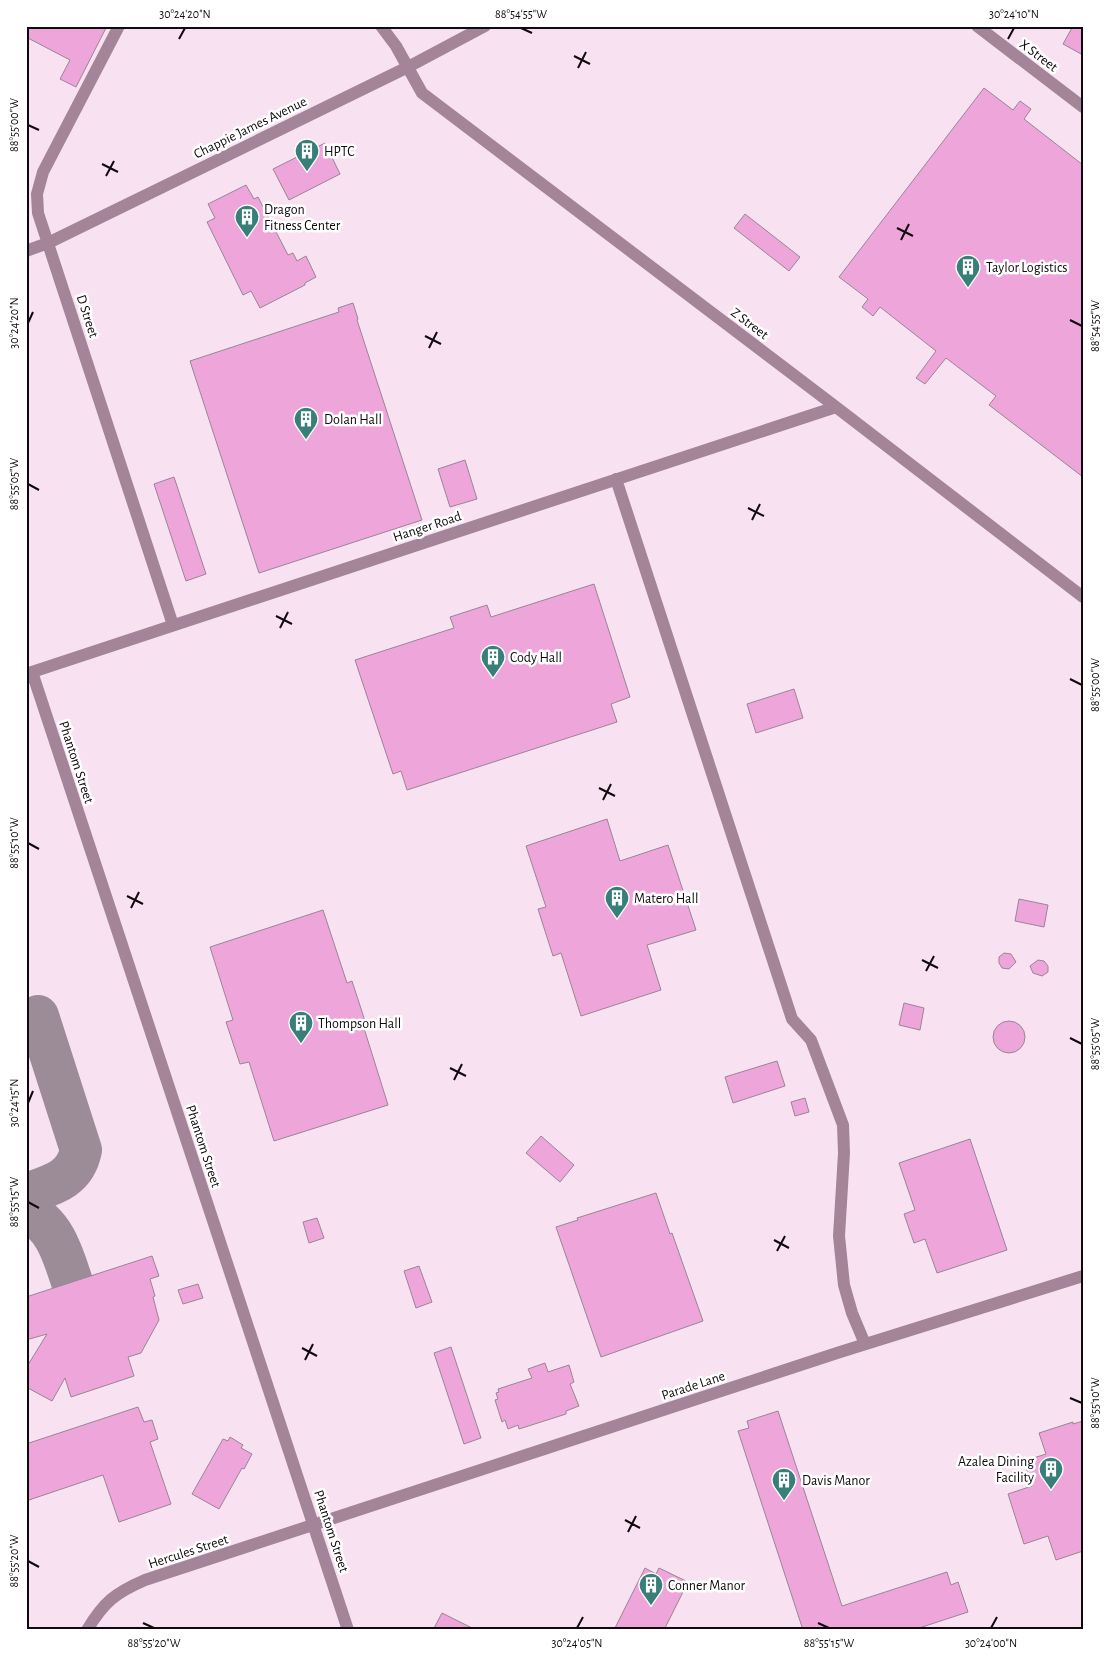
<svg xmlns="http://www.w3.org/2000/svg" width="1109" height="1656" viewBox="0 0 1109 1656" font-family="'Alegreya Sans',sans-serif">
<style>
.lines{fill:none;stroke-linecap:round;stroke-linejoin:round}
.taxiway{stroke:#9c8c98;stroke-width:42}
.building{fill:#eea6da;stroke:#998593}
.minor{stroke:#a38499;stroke-width:12}
.ticks{fill:none;stroke:#10090e;stroke-width:2}
.labels{text-anchor:middle;stroke-width:5;stroke-linejoin:round;paint-order:stroke}
.street-label{font-size:14px;fill:#10090e;stroke:#fff}
.poi-label{font-size:14px;fill:#10090e;stroke:#fff;text-anchor:start}
.neatline{fill:none;stroke:#10090e;stroke-width:2}
.ticks-label{font-size:12px;text-anchor:middle;fill:#10090e}
</style>
<rect width="100%" height="100%" fill="#f8e2f1"/>
<g class="lines">
<!-- taxiway -->
<path class="taxiway" d="M26 1194C52 1185 75 1180 81 1150L38 1016
M26 1211C55 1224 63 1255 72 1282"/>
</g>
<!-- building -->
<path class="building" d="M26 26H107L76 87 60 79 70 60 26 37Z
M1073 26H1083V55L1063 44Z
M984 88 1013 110 1020 101 1031 109 1024 119 1083 165V477L989 405 996 396 946 358 925 384 916 378 936 351 880 307 873 316 862 307 868 299 839 277Z
M325 143 340 174 289 200 273 169Z
M246 185 254 199 258 197 288 255 293 253 297 261 306 256 316 277 305 283V285L260 308 251 291 243 295 207 222 215 218 208 204Z
M745 214 800 257 789 271 734 228Z
M353 303 358 319 357 320 422 520 259 573 190 361 339 312 338 308Z
M465 460 477 499 450 507 438 469Z
M174 477 206 574 186 581 154 484Z
M594 584 630 697 611 704 617 722 407 790 401 771 393 774 355 660 454 628 450 617 487 605 491 617Z
M794 689 803 718 756 733 747 704Z
M607 819 620 861 668 845 696 930 647 945 661 990 581 1016 561 953 553 956 538 909 546 907 526 846Z
M1019 899 1048 905 1044 927 1015 921Z
M323 910 347 983 352 981 366 1024 363 1025 388 1105 274 1141 249 1062 240 1064 226 1022 233 1020 210 947Z
M1004 953 1011 954 1016 962 1009 969 1002 968 999 963V957Z
M1038 960 1044 961 1048 966V972L1042 976 1033 973 1030 966Z
M904 1003 924 1008 920 1030 899 1025Z
M993 1037a16 16 0 1 1 32 0a16 16 0 1 1-32 0Z
M777 1061 785 1086 733 1103 725 1077Z
M805 1098 809 1112 795 1116 791 1102Z
M541 1136 574 1165 560 1182 526 1153Z
M970 1139 1007 1250 937 1273 925 1239 914 1243 904 1214 915 1210 899 1163Z
M656 1193 670 1234 672 1233 703 1321 601 1357 556 1227 578 1220 577 1218Z
M317 1218 324 1238 309 1243 303 1222Z
M152 1256 159 1276 150 1279 155 1296 153 1297 159 1320 141 1353 128 1357 134 1376 71 1397 65 1378 52 1401 26 1387V1368L47 1334 26 1340V1297Z
M419 1266 432 1302 416 1308 404 1271Z
M198 1284 203 1298 183 1304 178 1290Z
M451 1347 481 1438 464 1444 434 1353Z
M545 1363 548 1372 569 1365 574 1382 570 1384 579 1406 566 1411V1414L519 1429 518 1425 508 1429 505 1420 502 1422 495 1400 498 1399 496 1393 499 1392 498 1389 532 1378 528 1369Z
M138 1407 144 1422 152 1420 158 1439 150 1442 171 1504 119 1522 103 1475 26 1501V1444Z
M778 1411 842 1606 947 1572 951 1585 958 1582 968 1612 913 1630H803L738 1431 749 1428 747 1421Z
M1083 1421V1551L1056 1560 1048 1536 1024 1544 1008 1494 1032 1486 1024 1461 1046 1454 1039 1433 1073 1422V1424Z
M230 1437 243 1445 241 1448 252 1454 244 1469 242 1468 219 1509 192 1494 223 1439 228 1441Z
M645 1568 656 1574 659 1568 688 1582 664 1630H614Z
M442 1613 476 1630H433Z"/>
<g class="lines">
<!-- minor -->
<path class="minor" d="M119 26 43 172 37 194 38 213 173 625
M381 26 396 46 422 93 836 407 1083 597
M977 26 1083 107
M26 251 48 243 408 67 485 26
M616 479 792 1019 811 1040 843 1125 844 1153 839 1236 844 1285 852 1313 865 1344
M32 672 348 1630
M26 674 836 407
M87 1630C104 1602 115 1593 145 1580L837 1353 1083 1276"/>
</g>
<!-- ticks -->
<path class="ticks" d="M521 28 532 33M179 39 185 28M1008 39 1014 28M574 56 590 64M578 68 586 52M28 125 39 130M102 164 118 172M106 176 114 161M897 228 913 236M901 240 909 224M1070 320 1082 326M28 323 33 312M425 336 441 344M429 348 437 332M28 484 39 490M748 508 764 516M752 520 760 504M276 616 292 624M280 628 288 612M1070 679 1082 685M599 788 615 796M603 800 611 784M28 843 39 849M127 896 143 904M131 908 139 892M922 960 938 968M926 971 934 956M1070 1038 1082 1044M450 1068 466 1076M454 1080 462 1064M28 1103 33 1091M28 1202 39 1208M774 1240 789 1248M777 1251 785 1236M302 1348 317 1356M305 1360 313 1344M1070 1398 1082 1403M625 1520 640 1528M628 1532 636 1516M28 1561 39 1567M143 1623 154 1628M818 1623 829 1628M577 1628 583 1617M991 1628 997 1617"/>
<!-- icons -->
<defs>
<symbol id="building-pin" viewBox="-11 -11 22 30"><path d="M0 17L-7.5 6A9.5 9.5 0 1 1 7.5 6Z" fill="#387f79" stroke="#fff"/><path d="M-4-6H4V6H1V3H-1V6H-4ZM-2.5-4.3h1.7v1.8h-1.7ZM.8-4.3h1.7v1.8H.8ZM-2.5-1h1.7V.8h-1.7ZM.8-1h1.7V.8H.8Z" fill="#fff"/></symbol>
</defs>
<g fill-rule="evenodd">
<use href="#building-pin" x="293" y="137" width="28" height="38"/>
<use href="#building-pin" x="233" y="203" width="28" height="38"/>
<use href="#building-pin" x="954" y="253" width="28" height="38"/>
<use href="#building-pin" x="292" y="405" width="28" height="38"/>
<use href="#building-pin" x="479" y="643" width="28" height="38"/>
<use href="#building-pin" x="603" y="884" width="28" height="38"/>
<use href="#building-pin" x="287" y="1009" width="28" height="38"/>
<use href="#building-pin" x="1037" y="1455" width="28" height="38"/>
<use href="#building-pin" x="770" y="1466" width="28" height="38"/>
<use href="#building-pin" x="637" y="1571" width="28" height="38"/>
</g>
<g class="labels">
<!-- street labels -->
<g class="street-label">
<text transform="translate(1039 55) rotate(37)" y="5">X Street</text>
<text transform="translate(250 127) rotate(-26)" y="5">Chappie James Avenue</text>
<text transform="translate(88 316) rotate(72)" y="5">D Street</text>
<text transform="translate(750 323) rotate(37)" y="5">Z Street</text>
<text transform="translate(427 526) rotate(-18)" y="5">Hanger Road</text>
<text transform="translate(77 762) rotate(72)" y="5">Phantom Street</text>
<text transform="translate(204 1146) rotate(72)" y="5">Phantom Street</text>
<text transform="translate(693 1385) rotate(-18)" y="5">Parade Lane</text>
<text transform="translate(332 1531) rotate(72)" y="5">Phantom Street</text>
<text transform="translate(188 1551) rotate(-18)" y="5">Hercules Street</text>
</g>
<!-- poi labels -->
<g class="poi-label">
<text x="324" y="156">HPTC</text>
<text x="264" y="214">Dragon<tspan x="264" dy="16">Fitness Center</tspan></text>
<text x="986" y="272">Taylor Logistics</text>
<text x="324" y="424">Dolan Hall</text>
<text x="510" y="662">Cody Hall</text>
<text x="634" y="903">Matero Hall</text>
<text x="318" y="1028">Thompson Hall</text>
<text x="1034" y="1466" text-anchor="end">Azalea Dining<tspan x="1034" dy="16">Facility</tspan></text>
<text x="802" y="1485">Davis Manor</text>
<text x="668" y="1590">Conner Manor</text>
</g>
</g>
<!-- border -->
<rect width="1109" height="1656" fill="none" stroke="#ffffff" stroke-width="55"/>
<rect x="28" y="28" width="1054" height="1600" class="neatline"/>
<g class="ticks-label">
<text x="185" y="18">30°24'20"N</text>
<text x="521" y="18">88°54'55"W</text>
<text x="1014" y="18">30°24'10"N</text>
<text transform="translate(14 125) rotate(-90)" y="4">88°55'00"W</text>
<text transform="translate(14 323) rotate(-90)" y="4">30°24'20"N</text>
<text transform="translate(1095 326) rotate(-90)" y="4">88°54'55"W</text>
<text transform="translate(14 484) rotate(-90)" y="4">88°55'05"W</text>
<text transform="translate(1095 685) rotate(-90)" y="4">88°55'00"W</text>
<text transform="translate(14 843) rotate(-90)" y="4">88°55'10"W</text>
<text transform="translate(1095 1044) rotate(-90)" y="4">88°55'05"W</text>
<text transform="translate(14 1103) rotate(-90)" y="4">30°24'15"N</text>
<text transform="translate(14 1202) rotate(-90)" y="4">88°55'15"W</text>
<text transform="translate(1095 1403) rotate(-90)" y="4">88°55'10"W</text>
<text transform="translate(14 1561) rotate(-90)" y="4">88°55'20"W</text>
<text x="154" y="1647">88°55'20"W</text>
<text x="577" y="1647">30°24'05"N</text>
<text x="829" y="1647">88°55'15"W</text>
<text x="991" y="1647">30°24'00"N</text>
</g>
</svg>
